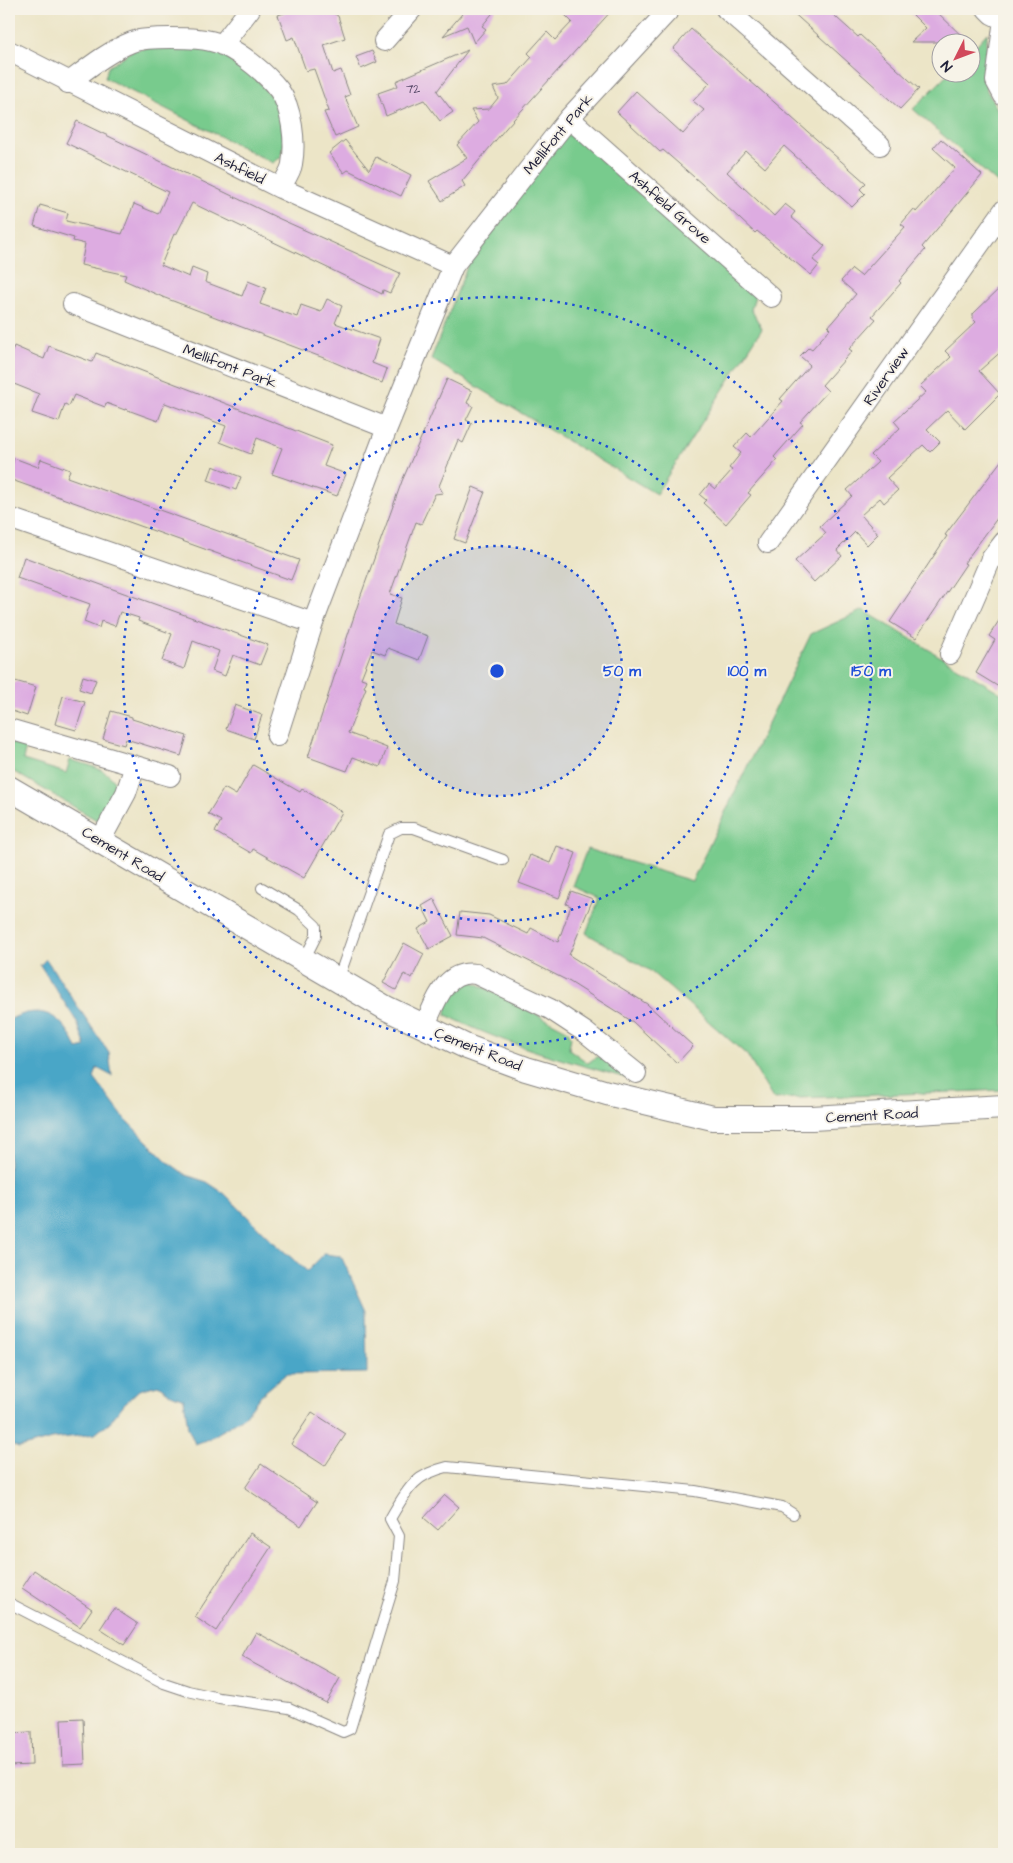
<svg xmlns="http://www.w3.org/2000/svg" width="1013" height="1863" viewBox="0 0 1013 1863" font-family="'Architects Daughter',sans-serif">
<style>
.green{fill:#78cb8d;stroke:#4d7664}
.water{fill:#48a6c7;stroke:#356481}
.building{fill:#ddace1}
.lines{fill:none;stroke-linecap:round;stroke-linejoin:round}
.service-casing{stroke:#878481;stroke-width:12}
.minor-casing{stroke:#878481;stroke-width:22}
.tertiary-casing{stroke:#878481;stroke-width:26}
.service{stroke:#fff;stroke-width:10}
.minor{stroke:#fff;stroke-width:20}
.tertiary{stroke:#fff;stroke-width:24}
.ring{fill:none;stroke:#1d4ed8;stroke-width:2.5;stroke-dasharray:2.5 5}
.labels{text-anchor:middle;stroke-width:4;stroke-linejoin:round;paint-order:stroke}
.number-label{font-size:12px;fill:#514464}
.street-label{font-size:15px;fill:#22223b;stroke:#f7f3e8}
.centre{fill:#1d4ed8;stroke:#f7f3e8;stroke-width:2.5}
.ring-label{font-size:15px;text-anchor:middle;font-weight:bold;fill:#1d4ed8;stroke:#f7f3e8;stroke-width:4;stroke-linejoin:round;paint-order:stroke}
</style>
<rect width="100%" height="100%" fill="#f7f3e8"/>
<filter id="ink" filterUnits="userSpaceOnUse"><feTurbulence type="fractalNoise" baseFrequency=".02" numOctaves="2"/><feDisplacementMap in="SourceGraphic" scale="10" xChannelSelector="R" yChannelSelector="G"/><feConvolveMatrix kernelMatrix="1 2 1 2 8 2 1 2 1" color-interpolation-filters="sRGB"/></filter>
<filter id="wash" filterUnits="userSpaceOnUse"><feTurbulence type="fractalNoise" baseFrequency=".0096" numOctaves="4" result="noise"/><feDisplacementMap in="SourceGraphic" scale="20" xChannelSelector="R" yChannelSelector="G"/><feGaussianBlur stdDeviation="1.12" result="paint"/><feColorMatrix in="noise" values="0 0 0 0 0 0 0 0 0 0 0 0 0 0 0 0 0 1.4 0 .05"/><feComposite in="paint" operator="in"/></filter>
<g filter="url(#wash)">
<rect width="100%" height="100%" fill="#ece5c7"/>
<!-- green -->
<path class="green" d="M987 33 986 89 1004 121V184L1002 187 913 109 949 73 970 72 971 51Z
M176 44 202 46 228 57 251 72 280 107 284 146 281 157 273 163 105 78 108 67 133 50Z
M564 135H576L620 178 757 290 751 309 762 329 656 494 431 359 474 249Z
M863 610 1004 695V1090L773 1099 747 1055 700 1014 649 970 586 933 600 898 573 886 587 849 692 881 811 634Z
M9 742 26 747 23 760 66 773 70 760C88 765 128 772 113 802 110 809 104 815 100 822L9 769Z
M472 981 567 1030 571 1037 569 1049 588 1063 596 1057H608L633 1080C570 1062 505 1045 446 1015L447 1002 455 985Z"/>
<!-- water -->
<path class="water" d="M46 959 109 1053 112 1076 97 1068 94 1078 124 1118 168 1162 186 1175 207 1182 225 1194 272 1241 307 1271 324 1254 341 1256 366 1311 367 1373 286 1374 261 1395 245 1416 209 1439 195 1444 188 1428 184 1399 171 1394 158 1385 139 1390 124 1404 110 1422 95 1434 52 1439 19 1448 9 1444V1020C42 1002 64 1016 77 1049L86 1047 77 1022 40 965Z"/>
<g id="blocks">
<!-- building -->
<path class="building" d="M296 9H326L338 16 345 38 324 45 333 73 341 70 350 95 345 97 358 127 335 137 324 112 329 111 314 69 306 71 294 37 287 40 278 15Z
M460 9 464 11 466 9H496L482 26 486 29 474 43 467 26 443 36 462 14Z
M559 9H613L505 129 462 181 465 186 442 201 429 181 467 158 457 145 478 122 471 110 489 109 498 98 493 87 507 85 532 57 528 53 547 32 555 40 572 22Z
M789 9H827L858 37 860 35 919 89 900 109Z
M907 9H934L968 42H911L926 28Z
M691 29 866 183 860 189 865 194 852 207 784 146 765 168 746 151 727 172 774 216 785 204 795 212 791 217 825 246 813 260 819 265 811 275 757 231 755 233 710 191 663 150 660 152 617 112 636 91 683 134 704 110 693 101 710 83 673 49Z
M468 50 437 91 453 112 440 121 424 100 386 116 378 93 398 86 396 81Z
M372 51 377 62 361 69 356 57Z
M77 121 280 219 400 273 390 293 383 290 382 294 192 203 176 235 174 234 161 265 189 277 192 268 207 274 205 282 242 296 248 281 266 288 260 304 297 317 301 305 321 312 327 299 342 306 335 323 380 339 372 363 387 369 382 383 329 360 165 298 124 280 126 275 81 265 85 244 73 241 74 238 34 226 40 205 68 213 66 221 122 234 134 204 158 214 168 192 66 143Z
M941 139 982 175 922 247 925 250 899 281 901 283 872 316 876 319 849 349 852 351 822 385 828 391 800 422 803 424 774 457 777 460 748 493 751 495 726 524 703 503 706 500 700 495 709 484 715 489 732 470 729 468 741 453 734 447 747 433 751 437 783 401 780 399 810 365 800 356 809 347 812 349 830 329 828 327 856 294 841 281 852 269 861 276 905 227 901 224 914 209 916 212 955 168 933 148Z
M345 140 369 170 376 157 411 175 401 196 348 170 344 173 329 153Z
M1004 284V349L979 371 1000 394 965 429 947 410 927 429 940 442 930 452 923 445 887 478 898 490 884 503 880 498 861 515 878 534 867 545 855 532 837 550 842 556 814 582 795 561 826 533 820 526 852 496 847 490 878 462 871 455 900 428 894 421 926 392 920 386 951 357 945 351 976 322 973 319V314Z
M14 346 44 359 49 346 92 362 96 353 332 445 324 466 346 474 337 496 272 474 282 448 257 438 251 454 220 442 226 426 165 403 158 421 125 409V410L106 403 105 407 74 395 69 406 65 404 59 422 32 413 39 394 9 382V359Z
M447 379 472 391 467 403 473 406 466 420 472 423 463 443 458 440 439 486 443 493 435 494 421 524 416 522 390 594 402 598 394 624 428 636 419 660 388 648 385 655 372 650 361 678 367 680 364 687 366 688 348 733 387 748 380 767 353 757 347 771 308 757 361 595 402 481Z
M1004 457V509L964 563 966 564 916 638 890 622 947 536 945 535Z
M14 458 38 467 41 459 70 470 67 477 299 560 291 580 9 479Z
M213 466 241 477 236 490 208 480Z
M473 487 485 492 465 543 454 539Z
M24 557 268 645 260 665 233 655 225 676 212 671 219 651 193 641 184 669 162 661 172 634 138 621 139 618 120 612 115 626 101 621 99 628 84 622 90 604 17 578Z
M1004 613V677L999 687 976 673 995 640 989 636Z
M83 676 96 680 91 693 79 689Z
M15 681 36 687 27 716 9 710V700Z
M63 696 85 702 76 730 55 724Z
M235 705 262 715 254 739 226 729Z
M111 711 132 717V719L187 736 181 756 126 739 124 745 103 739Z
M253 765 300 792 302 789 342 812 304 878 253 849 251 853 215 832 221 821 208 814 224 788 236 795Z
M557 846 576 853 559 898 519 883 530 855 550 863Z
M571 891 593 899 569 955 647 1004 693 1046 677 1063 633 1022 570 982 483 938 457 935 460 912 489 915 528 934 531 928 558 942 571 906 566 904Z
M434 899 453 936 429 949 418 929 430 922 422 906Z
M404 943 424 954 412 978 404 974 396 990 383 983Z
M312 1412 346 1434 325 1466 291 1444Z
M261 1464 317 1502 301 1526 245 1488Z
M445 1495 459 1507 438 1530 424 1518Z
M250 1533 271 1547 216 1631 195 1617Z
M34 1570 92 1609 80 1627 22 1588Z
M114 1608 138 1624 124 1645 100 1629Z
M256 1632 340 1678 326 1703 242 1657Z
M83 1718 85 1764 63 1765 61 1719Z
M31 1732 32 1765 9 1766V1733Z"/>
</g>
</g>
<g filter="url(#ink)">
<use href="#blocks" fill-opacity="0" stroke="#878481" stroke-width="1"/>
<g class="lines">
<defs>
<path id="service" d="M262 888 299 910 316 926V936L304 960
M338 980 389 834 401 828H414L503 860
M9 1603 164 1683 188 1691 219 1698 289 1708 343 1732 350 1729 395 1581 399 1536 390 1519C407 1490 413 1475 447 1467L695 1491 782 1507 793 1514"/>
<path id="minor" d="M726 9 880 145
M987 9 992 14 1004 20
M1004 19 996 81 1004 96
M384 41 412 9
M222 45 250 9
M9 51 280 188 453 266
M68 83C88 68 109 51 132 42 143 38 158 38 170 38 187 38 207 38 223 45 242 54 266 73 279 90 292 108 296 142 292 164 291 172 284 181 280 188
M569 118 771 297
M73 304 387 428
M9 518 313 623
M768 543 1004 210
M950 654 991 559 1004 542
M9 729 170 776
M277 736 313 623 387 428 453 266 569 118 670 9
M100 841 126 793 135 766
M424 1027C435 1004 444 969 476 974L550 1009 585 1032 636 1073"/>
<path id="tertiary" d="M9 788 386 1008 467 1047 526 1069 607 1093 713 1118H812L1004 1107"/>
</defs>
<!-- service casing -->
<use href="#service" class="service-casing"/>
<!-- minor casing -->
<use href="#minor" class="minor-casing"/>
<!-- tertiary casing -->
<use href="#tertiary" class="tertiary-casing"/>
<!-- service -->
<use href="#service" class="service"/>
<!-- minor -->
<use href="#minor" class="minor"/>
<!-- tertiary -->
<use href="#tertiary" class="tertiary"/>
</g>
</g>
<!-- distance rings -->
<circle cx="497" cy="671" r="125" fill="#1d4ed8" fill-opacity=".12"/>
<g class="ring">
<circle cx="497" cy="671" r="125"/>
<circle cx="497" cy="671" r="250"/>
<circle cx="497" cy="671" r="374"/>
</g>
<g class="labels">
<!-- number labels -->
<g class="number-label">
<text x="413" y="93">72</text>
</g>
<!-- street labels -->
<g class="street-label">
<text transform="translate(558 134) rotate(-50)" y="5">Mellifont Park</text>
<text transform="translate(240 168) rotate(26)" y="5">Ashfield</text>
<text transform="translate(670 207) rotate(41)" y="5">Ashfield Grove</text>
<text transform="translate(230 366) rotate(21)" y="5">Mellifont Park</text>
<text transform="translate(886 376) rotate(-55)" y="5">Riverview</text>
<text transform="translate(123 854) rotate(31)" y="5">Cement Road</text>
<text transform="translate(478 1049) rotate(22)" y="5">Cement Road</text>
<text transform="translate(872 1115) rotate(-3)" y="5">Cement Road</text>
</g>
</g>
<circle cx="497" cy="671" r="8" class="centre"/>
<g class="ring-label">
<text x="622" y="676">50 m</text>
<text x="747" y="676">100 m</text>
<text x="871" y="676">150 m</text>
</g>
<!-- margin -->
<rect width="1013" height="1863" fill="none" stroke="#f7f3e8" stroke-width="30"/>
<!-- north arrow -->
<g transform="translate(956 58) rotate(228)"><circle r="24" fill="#f7f3e8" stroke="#a29fa3"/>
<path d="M0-4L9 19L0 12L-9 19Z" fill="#d1495b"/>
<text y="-8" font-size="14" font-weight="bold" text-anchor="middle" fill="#22223b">N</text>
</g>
</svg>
